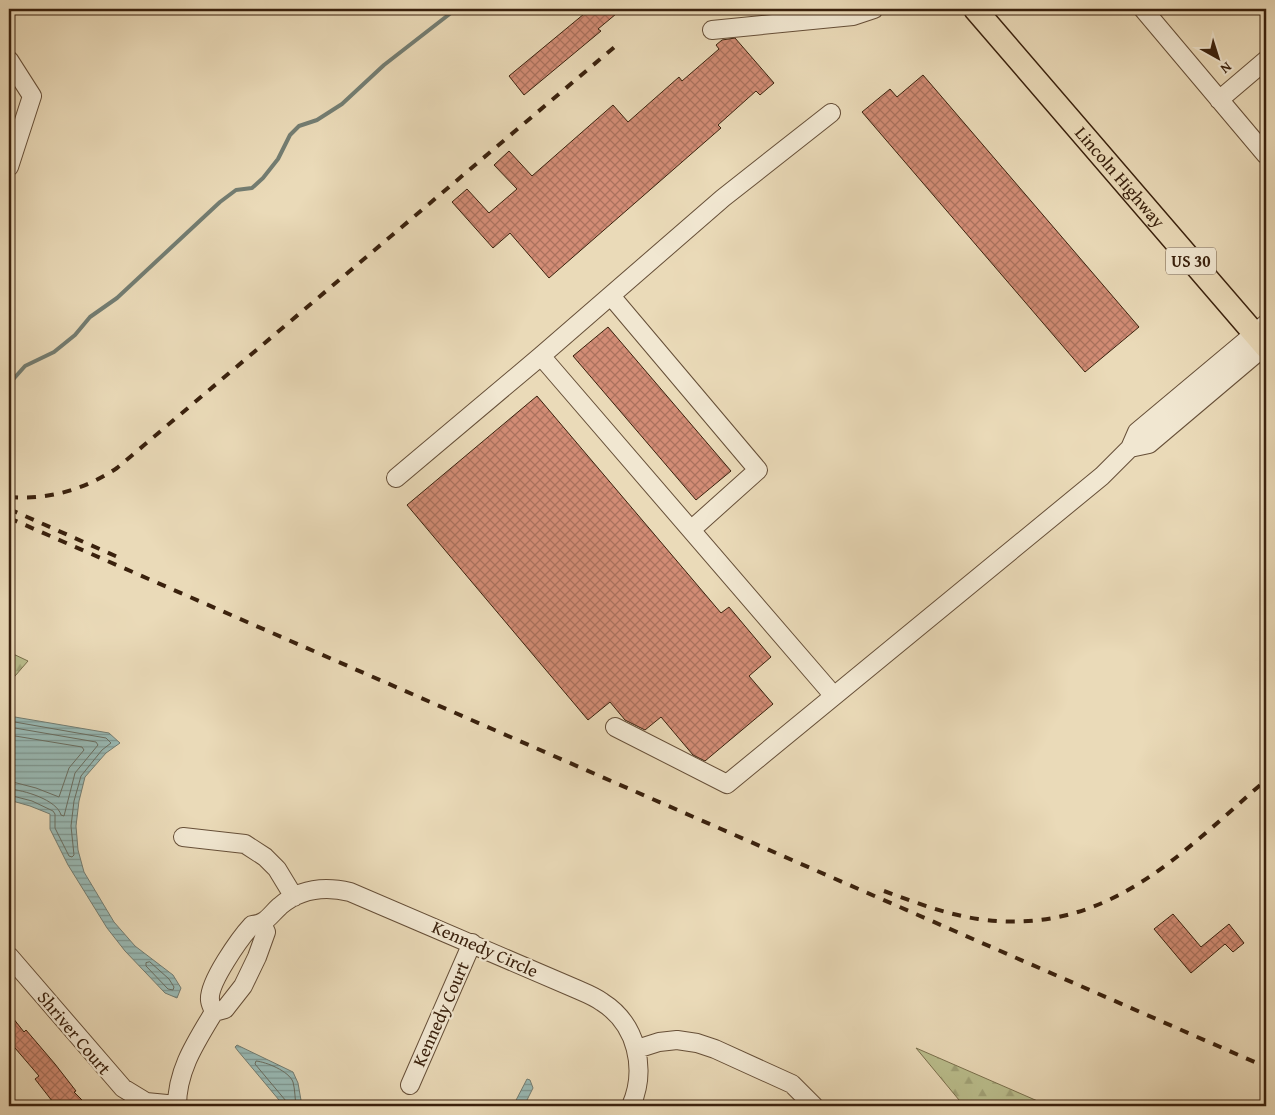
<svg xmlns="http://www.w3.org/2000/svg" width="1275" height="1115" viewBox="0 0 1275 1115" font-family="'Gentium Book Plus',serif">
<style>
.forest{fill:url(#forest-firs);stroke:#7a704d}
.water{fill:url(#water-rules);stroke:#737d72}
.lines{fill:none;stroke-linecap:round;stroke-linejoin:round}
.shore{stroke:#6a6e61;stroke-width:1}
.stream{stroke:#737d72;stroke-width:4}
.building{fill:url(#building-cross-hatch);stroke:#3a210d}
.minor-casing{stroke:#664f38;stroke-width:20}
.major-casing{stroke:#3a210d;stroke-width:25}
.path{stroke:#3a210d;stroke-width:2;stroke-dasharray:4 2.5;stroke-linecap:butt}
.minor{stroke:#f1e7d1;stroke-width:18}
.major{stroke:#eadab8;stroke-width:22}
.rail{stroke:#3a210d;stroke-width:4;stroke-dasharray:9 9;stroke-linecap:butt}
.labels{text-anchor:middle;stroke-width:4.5;stroke-linejoin:round;paint-order:stroke}
.shield{fill:#f1e7d1;stroke:#715c48;stroke-width:1}
.shield-label{font-size:16px;font-weight:bold;fill:#3a210d}
.street-label{font-size:18px;fill:#3a210d;stroke:#f1e7d1}
</style>
<defs>
<pattern id="forest-firs" width="22" height="20" patternUnits="userSpaceOnUse" patternTransform="scale(1.25)"><rect width="22" height="20" fill="#babe8d"/><path d="M5 1l3.5 6h-7zM16 11l3.5 6h-7z" fill="#a1a378"/></pattern>
<pattern id="water-rules" width="6" height="5" patternUnits="userSpaceOnUse" patternTransform="scale(1.25)"><rect width="6" height="5" fill="#99bab5"/><path d="M0 2.5h6" fill="none" stroke="#7e9792"/></pattern>
<pattern id="building-cross-hatch" width="8" height="8" patternUnits="userSpaceOnUse" patternTransform="scale(1.25)"><rect width="8" height="8" fill="#d28c75"/><path d="M0 0l8 8M0 8l8-8" fill="none" stroke="#ab725e"/></pattern>
</defs>
<rect width="100%" height="100%" fill="#eadab8"/>
<filter id="stains"><feTurbulence type="fractalNoise" baseFrequency=".004" numOctaves="4"/><feColorMatrix values="0 0 0 0 .2 0 0 0 0 .09 0 0 0 0 .02 0 0 0 .5 -.17"/></filter>
<radialGradient id="worn" r=".72"><stop offset=".6" stop-color="#630" stop-opacity="0"/><stop offset="1" stop-color="#630" stop-opacity=".3"/></radialGradient>
<!-- forest -->
<path class="forest" d="M9 652 28 661 9 683Z
M916 1048 1049 1106H964Z"/>
<!-- water -->
<path class="water" d="M9 716 109 733 120 743 106 753 85 777 79 801 76 826 78 850 84 872 114 922 135 946 173 975 181 988 177 998 165 993 125 951 107 928 68 865 50 829V814L30 806 9 800Z
M237 1045 293 1072 298 1083 302 1106H284L238 1051 235 1047Z
M527 1079 530 1080 533 1088 524 1106H513Z"/>
<g class="lines">
<!-- shore -->
<path class="shore" d="M9 721 106 738 111 743 102 750 81 776 74 801 71 826 74 855 72 857 69 856 55 828V814L53 811 32 801 9 795
M9 727 96 742 98 745 75 773 64 816 61 815C57 800 24 790 9 789
M9 735 82 747 84 750 69 768 59 797 36 788 9 781
M150 962 169 979 174 987 173 990 168 989 146 966V963Z
M287 1106 286 1101 255 1064 256 1061C266 1062 289 1071 293 1082 295 1089 295 1099 296 1106"/>
<!-- stream -->
<path class="stream" d="M9 384 25 366 54 352 75 335 90 317 117 298 220 202 236 190 252 188 263 178 278 159 290 135 299 126 317 120 342 104 384 65 456 9"/>
</g>
<!-- building -->
<path class="building" d="M590 9H622L598 29 601 31 524 95 509 76Z
M735 38 774 83 760 95 756 91 718 125 721 128 549 278 510 233 493 248 452 202 467 189 489 213 517 189 494 165 509 151 532 176 613 105 628 122 679 77 682 81 719 49 716 45 722 40Z
M923 75 1139 327 1085 372 862 112 890 89 897 97Z
M608 327 731 471 696 500 573 356Z
M537 396 721 613 729 607 771 657 749 676 773 704 705 761 693 755 661 717 645 730 625 720 610 702 588 720 407 505Z
M1173 914 1201 947 1229 924 1244 943 1233 952 1225 944 1191 973 1154 929Z
M9 1013 24 1032 26 1030 55 1064 76 1091 74 1092 88 1106H56L35 1079 39 1076 9 1041Z"/>
<g class="lines">
<defs>
<path id="minor" d="M1143 9 1266 155
M712 30 853 16 874 9
M9 60 32 96 9 167
M1219 100 1266 60
M611 296 758 470 691 530
M541 356 834 696
M1130 448 1149 444 1265 346
M396 478 541 356 723 198 831 113
M615 727 727 784 1102 476 1130 448 1137 432 1266 324
M183 837 245 844 265 857 277 869 294 897
M9 956 123 1088 146 1102 177 1105
M214 1012C213 1008 210 1004 210 1000 208 983 240 938 252 925 266 924 269 916 280 906 300 889 325 886 350 892L574 988C583 992 594 996 602 1002 637 1024 647 1069 631 1106
M637 1049 659 1042 677 1040 697 1043 715 1049 792 1084 814 1106
M410 1085 472 943
M177 1106C177 1070 196 1042 214 1012L225 1009 243 986 257 957 266 932 262 924"/>
<g id="major">
<path id="s1" d="M975 9 1266 347"/>
</g>
</defs>
<!-- minor casing -->
<use href="#minor" class="minor-casing"/>
<!-- major casing -->
<use href="#major" class="major-casing"/>
<!-- path -->
<path class="path" d="M9 1104 11 1106"/>
<!-- minor -->
<use href="#minor" class="minor"/>
<!-- major -->
<use href="#major" class="major"/>
<!-- rail -->
<path class="rail" d="M9 497C48 500 84 490 117 468L618 44
M9 509 120 558
M9 518 1266 1067
M884 891C914 902 945 914 978 919 1106 937 1178 856 1266 780"/>
</g>
<g class="labels">
<!-- shield labels -->
<rect class="shield" x="1166" y="247.5" width="50" height="27" rx="4"/>
<g class="shield-label">
<text x="1191" y="267">US 30</text>
</g>
<!-- street labels -->
<g class="street-label">
<text dy="6" stroke="none"><textPath href="#s1" startOffset="222">Lincoln Highway</textPath></text>
<text transform="translate(485 949) rotate(24)" y="6">Kennedy Circle</text>
<text transform="translate(441 1014) rotate(-66)" y="6">Kennedy Court</text>
<text transform="translate(74 1033) rotate(50)" y="6">Shriver Court</text>
</g>
</g>
<!-- margin -->
<rect width="1275" height="1115" fill="none" stroke="#eadab8" stroke-width="30"/>
<rect x="10" y="10" width="1255" height="1095" fill="none" stroke="#3a210d" stroke-width="2.5"/>
<rect x="15" y="15" width="1245" height="1085" fill="none" stroke="#3a210d"/>
<!-- north arrow -->
<g transform="translate(1218 58) rotate(141)" stroke="#f1e7d1" stroke-width="4" paint-order="stroke">
<path d="M0-4L9 19L0 12L-9 19Z" fill="#3a210d"/>
<text y="-8" font-size="14" font-weight="bold" text-anchor="middle" fill="#3a210d">N</text>
</g>
<rect width="100%" height="100%" filter="url(#stains)"/>
<rect width="100%" height="100%" fill="url(#worn)"/>
</svg>
